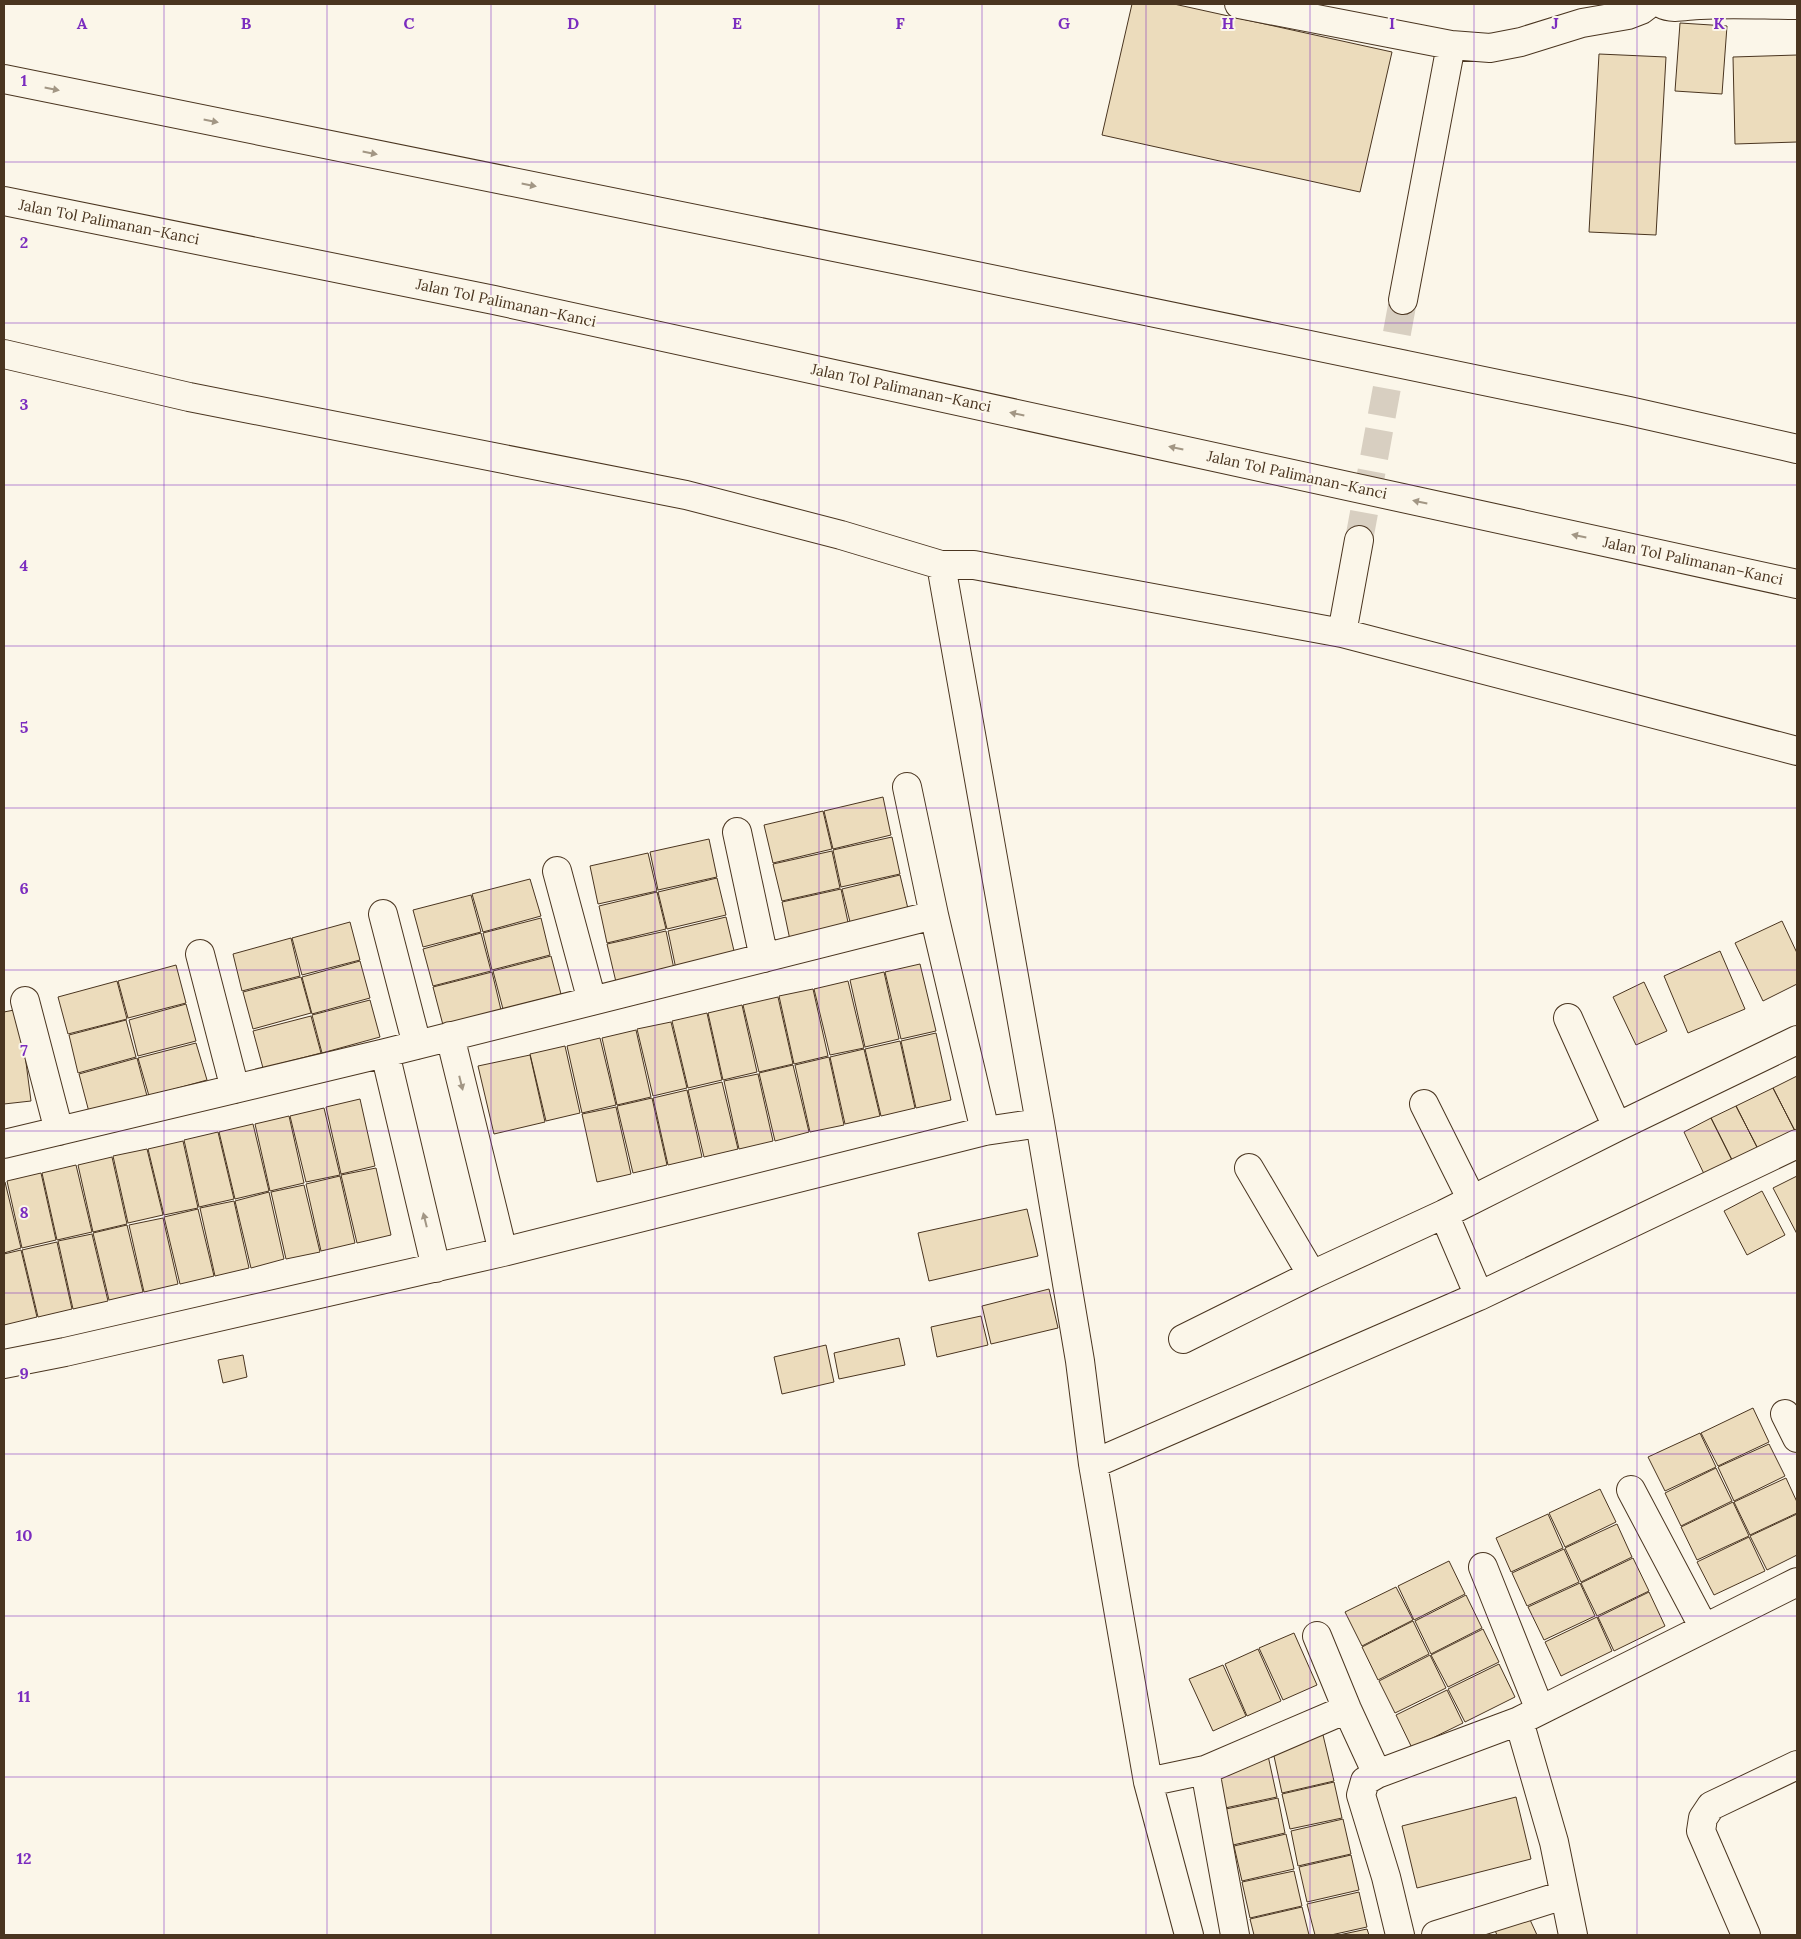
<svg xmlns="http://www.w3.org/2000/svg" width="1801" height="1939" viewBox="0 0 1801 1939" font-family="Lora,serif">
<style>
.building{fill:#ecdcbc;stroke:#4a3520}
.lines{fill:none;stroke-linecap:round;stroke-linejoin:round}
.minor-tunnel{stroke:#d8cfc1;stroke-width:28;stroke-dasharray:28 14;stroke-linecap:butt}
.minor-casing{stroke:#4a3520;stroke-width:30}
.highway-casing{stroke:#4a3520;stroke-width:30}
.minor{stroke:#fbf6e9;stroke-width:28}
.highway{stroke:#fbf6e9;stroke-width:28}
.oneway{fill:#a29684}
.grid{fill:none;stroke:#7b2cbf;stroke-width:1;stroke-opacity:0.55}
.labels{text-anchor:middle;stroke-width:4;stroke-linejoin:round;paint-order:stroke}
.street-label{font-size:15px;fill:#4a3520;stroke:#fbf6e9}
.grid-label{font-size:16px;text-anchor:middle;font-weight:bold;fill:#7b2cbf;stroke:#fbf6e9;stroke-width:4;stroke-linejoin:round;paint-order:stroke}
</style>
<rect width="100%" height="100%" fill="#fbf6e9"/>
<!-- building -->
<path class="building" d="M1132 4H1174L1392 52 1360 192 1102 135Z
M1680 23 1727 26 1722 94 1675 91Z
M1599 54 1666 57 1656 235 1589 232Z
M1797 55V142L1735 144 1733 57Z
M883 797 891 835 833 849 824 811Z
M823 811 832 849 773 863 764 825Z
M892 837 900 874 841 887 833 850Z
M709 839 717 877 658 890 650 852Z
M832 851 840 888 782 901 773 864Z
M648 853 657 891 598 904 590 866Z
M900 875 909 913 851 926 842 889Z
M717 878 726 915 667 929 658 892Z
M530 879 541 916 483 932 472 894Z
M841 889 849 927 790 940 782 902Z
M657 892 666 929 607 943 599 906Z
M471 895 481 932 423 947 413 910Z
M726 917 735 955 676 969 668 931Z
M541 918 550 955 492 970 483 933Z
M1782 921 1797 953V984L1763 1001 1735 943Z
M350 922 360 960 302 975 292 938Z
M666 931 674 969 616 982 607 944Z
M481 933 491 971 433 986 423 949Z
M291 938 300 976 242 991 233 954Z
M1720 951 1745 1009 1688 1033 1664 976Z
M551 956 561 994 503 1009 493 971Z
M360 961 370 998 312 1014 302 977Z
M920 964 936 1031 901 1039 885 972Z
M176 965 186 1003 128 1018 118 981Z
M492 972 501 1010 443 1025 433 987Z
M884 972 899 1039 865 1047 850 980Z
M301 977 311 1013 253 1029 243 992Z
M117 981 127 1019 68 1034 58 997Z
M848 981 864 1048 830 1055 814 989Z
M1644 982 1667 1031 1636 1045 1613 997Z
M813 989 828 1056 794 1064 779 996Z
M778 997 793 1064 759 1072 743 1005Z
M370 1000 380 1037 322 1053 312 1015Z
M186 1004 196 1041 138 1056 129 1020Z
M742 1005 757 1072 723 1080 708 1013Z
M19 1009 31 1101 4 1104V1012Z
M707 1013 722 1080 688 1088 672 1021Z
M311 1016 321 1053 263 1068 253 1031Z
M126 1020 136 1057 78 1073 69 1035Z
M671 1022 687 1088 653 1096 637 1029Z
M636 1030 651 1097 617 1105 602 1038Z
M936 1033 951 1100 916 1108 901 1041Z
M600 1038 616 1105 582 1113 567 1046Z
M900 1041 915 1108 881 1116 865 1049Z
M196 1043 207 1080 149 1096 138 1058Z
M565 1046 580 1113 546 1121 530 1054Z
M864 1049 880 1116 845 1124 830 1057Z
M530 1055 545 1122 494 1134 478 1066Z
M829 1057 844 1125 810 1132 795 1065Z
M137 1058 147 1096 89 1112 79 1074Z
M793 1065 809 1132 775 1141 759 1073Z
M758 1074 773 1141 739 1149 724 1081Z
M1797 1076V1130L1795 1131 1773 1088Z
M722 1082 738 1149 704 1157 688 1090Z
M1773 1088 1795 1131 1758 1149 1736 1106Z
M687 1090 702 1157 668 1165 653 1098Z
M652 1098 667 1165 633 1173 617 1106Z
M360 1099 375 1166 341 1174 326 1107Z
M1736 1106 1758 1149 1733 1162 1711 1118Z
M616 1107 631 1174 597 1182 582 1114Z
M324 1108 340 1175 306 1182 290 1116Z
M289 1116 304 1183 270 1191 255 1124Z
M1711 1118 1733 1162 1705 1176 1684 1132Z
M253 1124 269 1191 235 1199 219 1132Z
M218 1132 234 1199 199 1207 184 1140Z
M183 1141 198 1208 164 1215 148 1149Z
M147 1149 163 1215 128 1223 113 1156Z
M112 1157 127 1224 93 1232 78 1165Z
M76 1165 92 1232 57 1240 42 1173Z
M376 1168 391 1235 357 1243 341 1175Z
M41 1173 56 1240 22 1248 7 1181Z
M340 1176 355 1243 321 1251 306 1184Z
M1797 1176V1234L1773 1188Z
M4 1182H5L21 1248 4 1253Z
M304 1185 320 1252 286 1259 271 1192Z
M1762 1191 1785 1235 1747 1255 1724 1211Z
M269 1192 284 1259 251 1268 235 1201Z
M234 1201 249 1268 215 1276 200 1208Z
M198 1209 214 1276 180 1284 164 1217Z
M1027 1209 1038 1256 929 1281 918 1233Z
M163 1218 178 1284 144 1292 129 1225Z
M127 1225 143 1292 109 1300 93 1233Z
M92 1234 108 1301 73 1309 58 1241Z
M57 1242 72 1309 38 1317 22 1250Z
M21 1250 37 1317 4 1325V1254Z
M1049 1289 1058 1328 991 1344 982 1306Z
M981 1316 988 1345 937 1357 931 1327Z
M899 1338 905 1365 839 1379 834 1353Z
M826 1345 834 1382 782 1394 774 1357Z
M243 1355 247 1377 223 1383 218 1360Z
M1753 1408 1769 1442 1718 1466 1701 1433Z
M1700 1433 1716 1467 1665 1491 1648 1457Z
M1769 1444 1785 1476 1734 1501 1718 1467Z
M1716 1468 1732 1501 1681 1526 1665 1493Z
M1786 1478 1797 1502V1513L1750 1535 1734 1502Z
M1600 1489 1616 1522 1565 1547 1549 1513Z
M1733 1502 1749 1536 1697 1560 1681 1527Z
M1548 1514 1563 1548 1511 1572 1496 1538Z
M1797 1514V1555L1767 1570 1750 1536Z
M1617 1524 1632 1557 1581 1582 1565 1548Z
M1749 1537 1765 1571 1714 1595 1697 1562Z
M1564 1549 1579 1582 1527 1606 1512 1573Z
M1633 1558 1649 1591 1597 1616 1581 1583Z
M1449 1561 1465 1594 1414 1620 1398 1586Z
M1580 1583 1595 1616 1544 1640 1528 1607Z
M1396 1587 1413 1620 1362 1646 1345 1612Z
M1649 1592 1665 1626 1614 1651 1598 1617Z
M1466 1595 1482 1628 1431 1654 1415 1621Z
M1597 1617 1612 1651 1561 1676 1545 1642Z
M1413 1621 1429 1654 1378 1680 1362 1647Z
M1483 1629 1499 1662 1448 1687 1431 1655Z
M1294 1633 1317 1685 1283 1700 1259 1648Z
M1258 1649 1281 1701 1247 1716 1225 1664Z
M1430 1655 1446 1688 1395 1713 1379 1681Z
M1499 1664 1515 1697 1465 1722 1448 1689Z
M1223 1665 1246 1716 1213 1731 1189 1679Z
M1447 1690 1463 1723 1412 1748 1396 1715Z
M1323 1735 1334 1781 1282 1793 1272 1747Z
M1267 1751 1277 1797 1225 1808 1218 1775Z
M1334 1782 1342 1818 1290 1829 1282 1794Z
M1516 1797 1531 1859 1417 1888 1402 1826Z
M1278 1798 1285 1833 1233 1845 1226 1809Z
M1343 1819 1351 1854 1298 1866 1291 1831Z
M1286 1834 1294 1869 1242 1881 1234 1846Z
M1351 1855 1359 1890 1307 1902 1299 1867Z
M1294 1871 1302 1906 1250 1918 1242 1882Z
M1359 1892 1367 1927 1331 1935H1315L1307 1904Z
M1302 1907 1309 1935H1254L1250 1919Z
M1526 1911 1537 1935H1497L1493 1926Z
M1367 1929 1369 1935H1339Z"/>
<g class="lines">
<!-- minor-tunnel -->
<path class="minor-tunnel" d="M1359 540 1403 300"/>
<defs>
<path id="minor" d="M1239 4 1451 45 1490 48 1521 42 1582 23 1628 15 1641 10 1649 4
M1662 4C1673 10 1688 5 1700 5 1732 3 1765 5 1797 5
M1403 300 1451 45
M4 354 189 397 686 495 841 535 941 565H974L1342 633 1797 751
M941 565 1040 1123 1080 1361 1093 1464 1148 1782 1189 1935
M1342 633 1359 540
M907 787 934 915
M737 832 764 958
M557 871 592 1001
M383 914 417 1045
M200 954 235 1089
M25 1001 59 1131
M1568 1018 1617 1127
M450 1036 503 1252
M385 1053 436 1268
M1424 1104 1472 1200
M4 1144 385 1053 934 915 985 1131
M1249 1168 1312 1275 1444 1214 1617 1127 1797 1040
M1444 1214 1479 1296
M1183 1339 1312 1275
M4 1364 65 1352 503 1252 985 1131 1040 1123
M1785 1414 1797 1438
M1093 1464 1479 1296 1797 1144
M1631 1490 1704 1628
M1483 1567 1540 1710
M1317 1636 1347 1709 1377 1774
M1205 1770 1235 1935
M1148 1782 1205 1770 1347 1709
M1400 1935 1386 1877 1361 1795 1365 1781 1377 1774 1519 1721
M1436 1935 1564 1895
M1573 1935 1554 1842 1519 1721 1797 1582
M1746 1935 1701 1831 1703 1818 1711 1806 1797 1765"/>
<path id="highway" d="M4 79 923 265 1629 411 1797 449
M4 201 494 300 1797 584"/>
</defs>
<!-- minor casing -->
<use href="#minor" class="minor-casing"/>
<!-- highway casing -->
<use href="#highway" class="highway-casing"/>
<!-- minor -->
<use href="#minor" class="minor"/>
<!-- highway -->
<use href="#highway" class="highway"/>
</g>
<!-- one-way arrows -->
<defs><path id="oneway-solid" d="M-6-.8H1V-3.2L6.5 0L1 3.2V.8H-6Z" transform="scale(1.25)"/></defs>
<g class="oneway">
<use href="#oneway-solid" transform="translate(52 89) rotate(11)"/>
<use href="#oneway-solid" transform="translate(211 121) rotate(11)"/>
<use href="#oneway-solid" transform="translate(370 153) rotate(11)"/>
<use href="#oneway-solid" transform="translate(529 185) rotate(11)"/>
<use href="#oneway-solid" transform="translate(1017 414) rotate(-168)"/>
<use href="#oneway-solid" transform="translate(1176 448) rotate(-168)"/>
<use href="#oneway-solid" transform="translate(1420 502) rotate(-168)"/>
<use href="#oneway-solid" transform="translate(1579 536) rotate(-168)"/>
<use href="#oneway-solid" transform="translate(461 1083) rotate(76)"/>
<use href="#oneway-solid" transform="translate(425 1220) rotate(-104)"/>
</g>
<!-- grid -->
<path class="grid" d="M164 4V1935M327 4V1935M491 4V1935M655 4V1935M819 4V1935M982 4V1935M1146 4V1935M1310 4V1935M1474 4V1935M1637 4V1935M4 162H1797M4 323H1797M4 485H1797M4 646H1797M4 808H1797M4 970H1797M4 1131H1797M4 1293H1797M4 1454H1797M4 1616H1797M4 1777H1797"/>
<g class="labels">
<!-- street labels -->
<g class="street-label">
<text transform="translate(109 222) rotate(11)" y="5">Jalan Tol Palimanan–Kanci</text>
<text transform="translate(506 303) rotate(12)" y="5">Jalan Tol Palimanan–Kanci</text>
<text transform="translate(901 388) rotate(12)" y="5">Jalan Tol Palimanan–Kanci</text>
<text transform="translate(1297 475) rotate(12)" y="5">Jalan Tol Palimanan–Kanci</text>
<text transform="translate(1693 561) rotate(12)" y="5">Jalan Tol Palimanan–Kanci</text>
</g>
</g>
<g class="grid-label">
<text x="82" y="29">A</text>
<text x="246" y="29">B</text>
<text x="409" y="29">C</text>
<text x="573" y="29">D</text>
<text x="737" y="29">E</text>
<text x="900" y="29">F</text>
<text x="1064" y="29">G</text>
<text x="1228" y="29">H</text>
<text x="1392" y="29">I</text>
<text x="1555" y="29">J</text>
<text x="1719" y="29">K</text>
<text x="24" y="86">1</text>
<text x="24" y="248">2</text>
<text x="24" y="410">3</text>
<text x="24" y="571">4</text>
<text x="24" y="733">5</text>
<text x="24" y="894">6</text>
<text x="24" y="1056">7</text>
<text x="24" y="1218">8</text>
<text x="24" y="1379">9</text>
<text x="24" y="1541">10</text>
<text x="24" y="1702">11</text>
<text x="24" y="1864">12</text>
</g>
<!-- border -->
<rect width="1801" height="1939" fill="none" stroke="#4a3520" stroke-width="10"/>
</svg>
